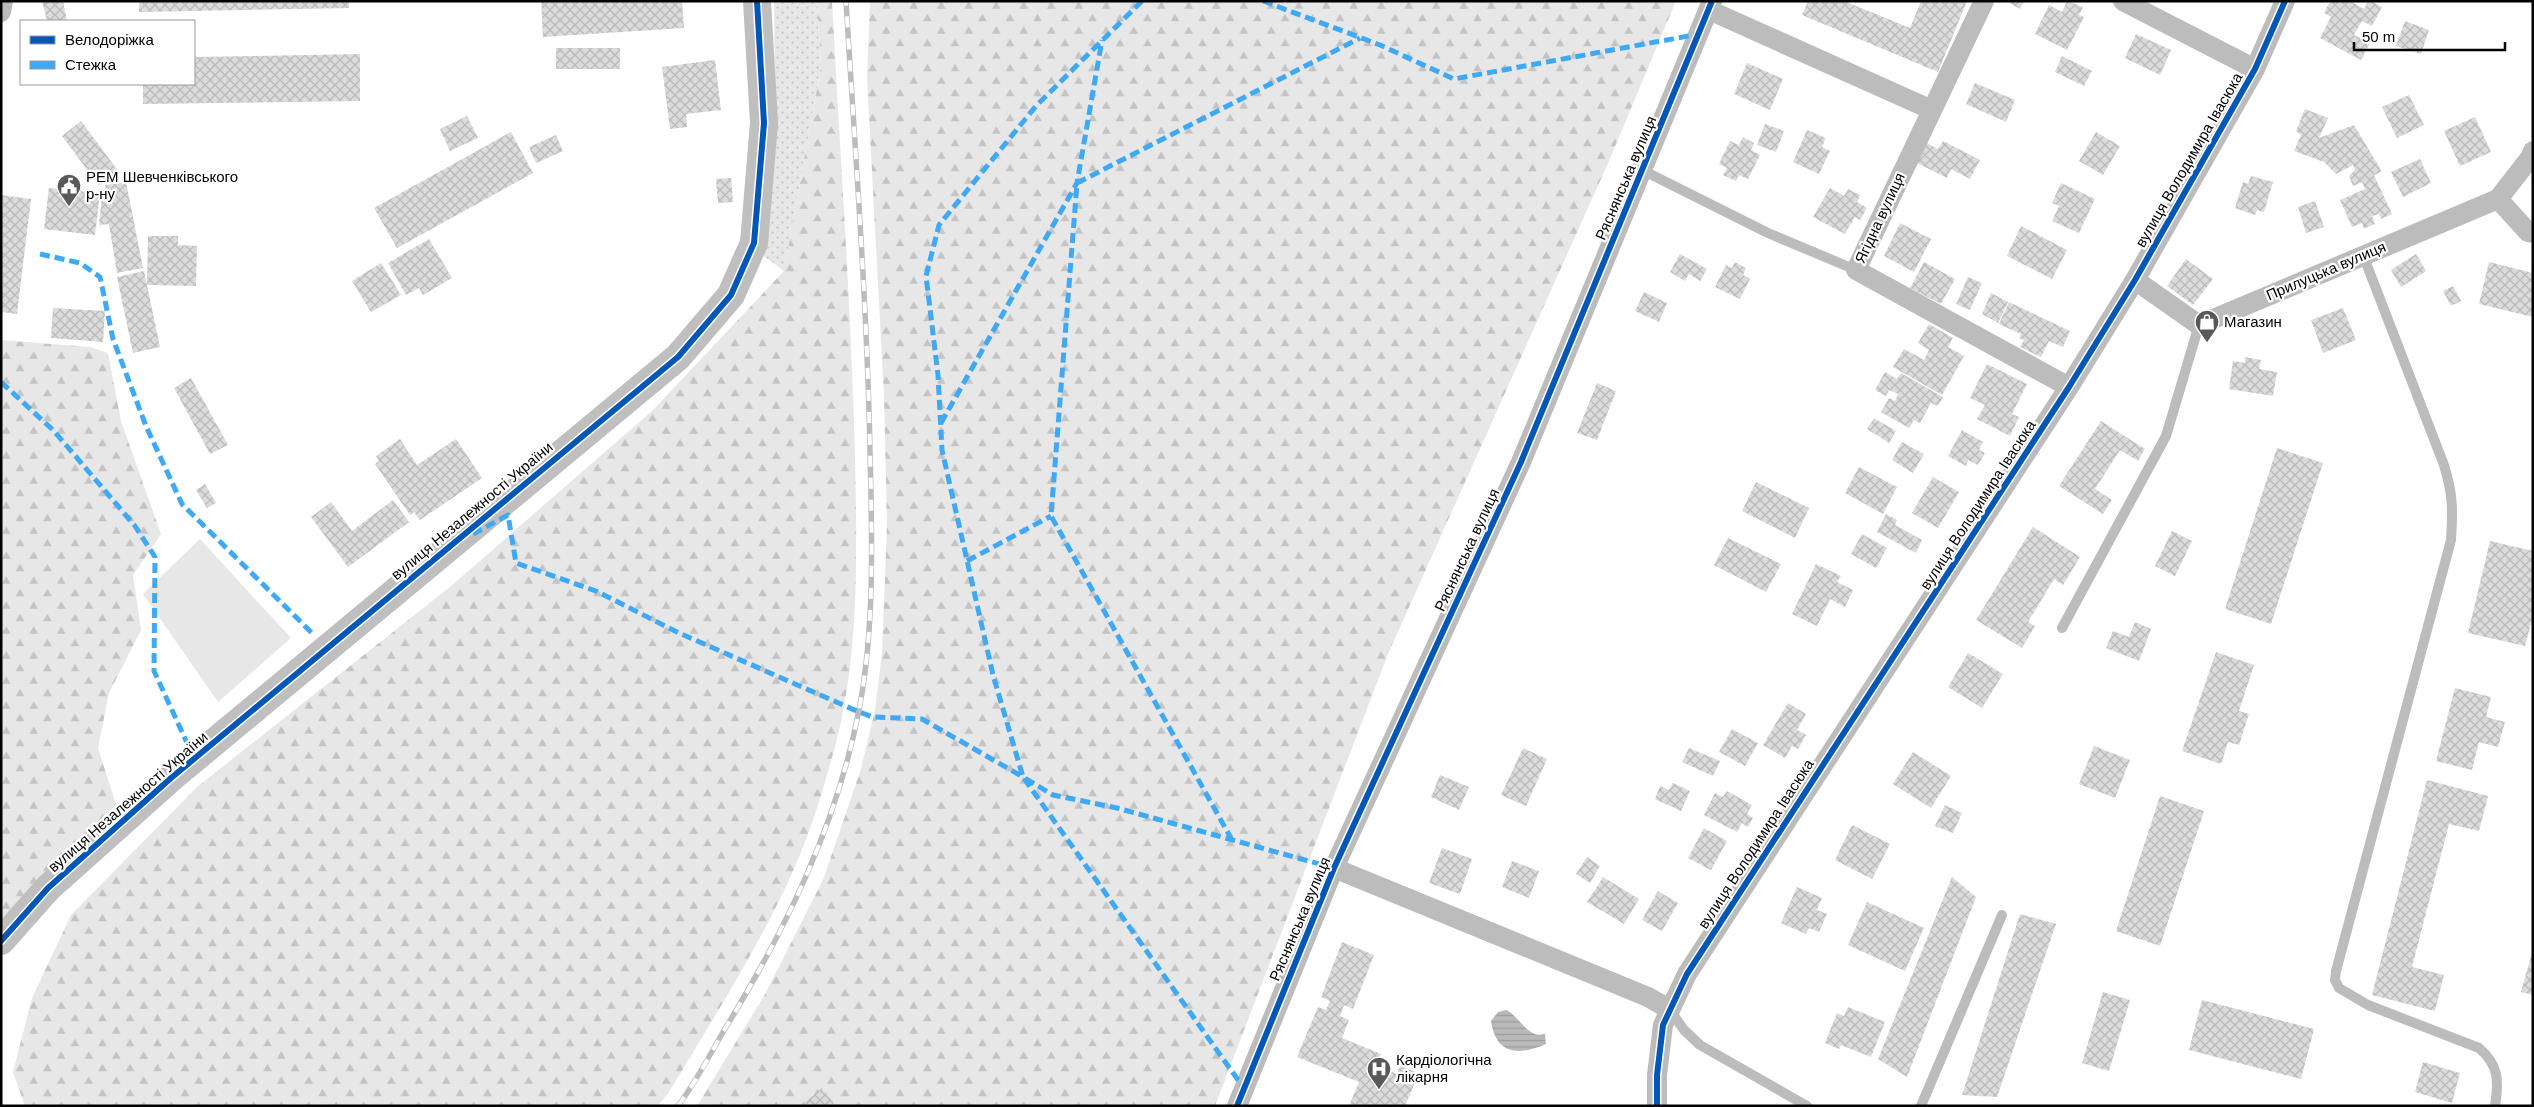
<svg xmlns="http://www.w3.org/2000/svg" width="2534" height="1107" viewBox="0 0 2534 1107" font-family="Helvetica,sans-serif">
<style>
.grass{fill:url(#grass-dots)}
.forest{fill:url(#forest-firs)}
.garden{fill:#e7e7e7}
.water{fill:url(#water-rules)}
.building{fill:url(#building-cross-hatch)}
.lines{fill:none;stroke-linecap:round;stroke-linejoin:round}
.lane{stroke:#bcbcbc;stroke-width:10}
.street{stroke:#bcbcbc;stroke-width:20}
.secondary{stroke:#bfbfbf;stroke-width:28}
.rail-casing{stroke:#bcbcbc;stroke-width:5.5}
.rail{stroke:#fff;stroke-width:4;stroke-dasharray:11;stroke-linecap:butt}
.quiet{stroke:#3fa9f5;stroke-width:5;stroke-dasharray:10 5;stroke-linecap:butt}
.cycleway-casing{stroke:#fff;stroke-width:9}
.cycleway{stroke:#0057b8;stroke-width:6}
.labels{text-anchor:middle;stroke-width:4.5;stroke-linejoin:round;paint-order:stroke}
.street-label{font-size:15px;fill:#000;stroke:#fff}
.poi-label{font-size:15px;fill:#000;stroke:#fff;text-anchor:start}
</style>
<defs>
<pattern id="grass-dots" width="8" height="8" patternUnits="userSpaceOnUse" patternTransform="scale(1.25)"><rect width="8" height="8" fill="#e7e7e7"/><path d="M2 2h.1M6 6h.1" fill="none" stroke="#c4c4c4" stroke-width="1.8" stroke-linecap="round"/></pattern>
<pattern id="forest-firs" width="22" height="20" patternUnits="userSpaceOnUse" patternTransform="scale(1.25)"><rect width="22" height="20" fill="#e7e7e7"/><path d="M5 1l3.5 6h-7zM16 11l3.5 6h-7z" fill="#c4c4c4"/></pattern>
<pattern id="water-rules" width="6" height="5" patternUnits="userSpaceOnUse" patternTransform="scale(1.25)"><rect width="6" height="5" fill="#b9b9b9"/><path d="M0 2.5h6" fill="none" stroke="#9d9d9d"/></pattern>
<pattern id="building-cross-hatch" width="8" height="8" patternUnits="userSpaceOnUse" patternTransform="scale(1.25)"><rect width="8" height="8" fill="#dbdbdb"/><path d="M0 0l8 8M0 8l8-8" fill="none" stroke="#bababa"/></pattern>
</defs>
<rect width="100%" height="100%" fill="#fff"/>
<!-- grass -->
<path class="grass" d="M774 1H817L821 66 784 271 761 254 775 123Z"/>
<!-- forest -->
<path class="forest" d="M817 1H832C840 153 851 304 855 456 857 555 860 666 831 761 821 797 809 835 794 869 759 947 713 1019 669 1092L658 1106H25L13 1072 32 998 71 915 197 787 451 586 652 411 784 271 821 66Z
M870 1H1676L1609 161 1388 654 1215 1106H697L764 996 823 880 861 769 875 710 882 653 887 525 884 396 867 79Z
M1 340 90 347 108 353 121 421 161 534 133 575 141 630 109 693 98 748 116 804 1 922Z"/>
<!-- garden -->
<path class="garden" d="M200 539 291 638 218 702 143 594Z"/>
<!-- water -->
<path class="water" d="M1506 1010C1519 1015 1527 1039 1545 1034L1546 1044C1519 1056 1496 1055 1491 1021L1498 1012Z"/>
<!-- building -->
<path class="building" d="M42 1H63L67 21H47Z
M139 1H349V8L139 12Z
M541 1H682L684 28 543 37Z
M1808 1H1844L1910 28 1921 1H1967L1938 72 1802 15Z
M2006 1H2024L2020 9Z
M2067 1 2083 7 2079 15 2084 17 2067 50 2035 34 2049 5 2062 12Z
M2330 1H2350L2364 9 2368 1H2371L2382 7 2372 26 2362 21 2354 35 2370 43 2361 60 2320 38 2331 17 2324 13Z
M2405 21 2429 30 2421 54 2396 46Z
M2136 34 2171 50 2160 75 2125 58Z
M556 48H620V69H556Z
M360 54V101L143 104V84H194V57Z
M2062 56 2092 71 2084 86 2055 72Z
M715 60 721 110 686 114 687 127 670 129 662 67Z
M1747 63 1783 79 1770 110 1734 94Z
M1975 83 2015 100 2006 122 1966 104Z
M2409 95 2424 125 2397 138 2382 107Z
M2305 109 2328 118 2319 138 2354 125 2380 168 2381 172 2374 175 2392 214 2381 219 2379 214 2372 216 2375 224 2368 227 2364 229 2362 223 2352 227 2340 200 2365 189 2362 182 2353 186 2349 176 2355 170 2353 165 2336 174 2324 162 2294 151 2301 135 2296 131Z
M467 116 478 138 450 151 440 129Z
M2475 117 2491 152 2460 166 2444 131Z
M81 121 119 172 99 186 62 136Z
M1765 124 1784 131 1776 152 1757 145Z
M1807 130 1826 138 1822 147 1830 151 1819 174 1793 162Z
M511 132 533 173 397 248 374 208Z
M2096 132 2120 146 2103 175 2079 161Z
M556 135 563 151 536 163 529 147Z
M1743 137 1754 143 1751 150 1760 155 1748 179 1739 175 1736 181 1723 175 1727 168 1719 164 1730 141 1739 145Z
M1943 141 1980 160 1970 179 1951 169 1947 178 1915 162 1925 142 1938 149Z
M2420 159 2431 183 2403 197 2391 172Z
M2251 176 2273 182 2264 212 2257 210 2255 215 2235 208 2243 182 2248 184Z
M731 178 733 202 718 203 716 179Z
M126 182 143 268 117 273 109 224 99 225 102 194H106L105 185Z
M2061 183 2095 199 2079 233 2052 221 2059 206 2052 203Z
M49 188 100 193 95 235 44 229Z
M1830 188 1844 196 1848 189 1860 195 1857 202 1867 208 1860 220 1855 217 1845 234 1813 217Z
M1 195 31 199 17 314 1 312Z
M2315 201 2324 227 2306 233 2298 207Z
M1900 223 1931 239 1914 272 1884 256Z
M2021 226 2067 250 2052 279 2007 256Z
M148 236H178V245L197 246 196 286 147 285Z
M429 239 452 278 423 295 419 288 406 295 388 263Z
M1680 254 1707 269 1700 281 1689 274 1685 281 1670 272Z
M2416 254 2426 271 2401 287 2391 270Z
M2186 259 2213 279 2193 305 2167 286Z
M1735 262 1746 268 1743 275 1750 279 1740 299 1715 287 1726 265 1732 268Z
M1924 262 1955 279 1941 304 1910 288Z
M2489 262 2533 273V317L2479 304Z
M381 263 401 295 371 312 352 281Z
M144 271 160 347 133 353 117 277Z
M1968 277 1982 283 1970 310 1956 304Z
M2453 286 2461 301 2451 306 2443 291Z
M1644 292 1667 303 1659 322 1635 311Z
M1991 293 2008 302 1998 323 1982 314Z
M2009 302 2070 331 2063 347 2049 341 2041 357 2020 347 2024 340 2019 338 2021 334 1999 324Z
M53 308 105 311 103 342 51 338Z
M2343 308 2356 340 2323 353 2311 320Z
M1929 324 1953 338 1948 347 1964 356 1942 395 1893 367 1904 349 1924 360 1929 350 1918 343Z
M2245 357 2261 360 2259 369 2277 372 2273 396 2229 389 2233 361 2245 363Z
M1987 364 2027 384 2012 414 2019 417 2010 436 1977 419 1985 405 1970 398Z
M1885 372 1897 379 1901 373 1943 397 1938 406 1931 403 1920 423 1914 420 1909 428 1881 412 1889 398 1895 401 1898 394 1889 390 1886 396 1875 390Z
M191 378 228 445 210 454 174 388Z
M1597 383 1616 391 1597 440 1577 433Z
M1874 418 1896 431 1889 443 1867 429Z
M2101 421 2145 449 2138 461 2120 450 2095 489 2112 500 2103 514 2059 486Z
M1962 430 1983 442 1979 450 1985 453 1978 465 1968 460 1966 466 1948 456Z
M400 439 417 465 456 439 482 478 420 520 414 512 410 515 375 464 379 461 376 456Z
M1902 442 1924 454 1913 473 1892 460Z
M2277 448 2323 463 2271 624 2225 609Z
M1859 467 1897 487 1883 514 1845 493Z
M1933 477 1959 492 1938 528 1912 513Z
M1756 482 1809 508 1795 538 1742 511Z
M205 484 216 503 207 508 196 490Z
M393 500 409 522 348 567 311 517 331 502 352 531Z
M1886 514 1897 520 1895 525 1922 540 1916 553 1877 532Z
M2033 527 2080 557 2063 585 2054 579 2028 622 2035 626 2022 648 1976 620Z
M2172 531 2192 541 2175 576 2155 566Z
M1862 534 1887 548 1876 568 1851 554Z
M1728 538 1781 564 1766 592 1714 565Z
M2490 541 2533 551V616L2525 646 2468 633Z
M1816 564 1841 576 1837 582 1853 590 1845 607 1830 599 1817 626 1792 614Z
M2135 622 2151 629 2139 661 2106 648 2113 631 2129 637Z
M2216 652 2254 665 2239 711 2249 714 2239 745 2228 742 2221 764 2182 751Z
M1968 653 2003 674 1982 708 1948 687Z
M2455 688 2491 697 2486 717 2505 722 2498 747 2479 742 2472 770 2436 761Z
M1788 703 1806 714 1797 730 1806 735 1798 749 1792 746 1785 758 1763 745Z
M1732 729 1758 743 1745 766 1719 752Z
M2094 746 2130 760 2115 798 2079 784Z
M1523 748 1547 759 1526 806 1501 795Z
M1689 748 1720 761 1713 776 1682 762Z
M1913 752 1951 776 1931 808 1893 784Z
M1440 775 1469 787 1459 810 1431 797Z
M2427 780 2488 796 2479 831 2449 824 2412 967 2444 975 2435 1011 2372 995Z
M1673 783 1690 791 1681 811 1655 799 1660 786 1669 790Z
M1727 791 1752 805 1747 814 1753 818 1748 827 1742 823 1737 832 1704 815 1715 793 1723 797Z
M2160 796 2204 811 2160 946 2116 931Z
M1945 805 1962 813 1953 833 1935 826Z
M1852 825 1890 844 1872 879 1835 860Z
M1704 828 1727 841 1711 870 1688 858Z
M1442 848 1472 859 1460 894 1429 883Z
M1587 857 1600 866 1590 883 1576 874Z
M1512 861 1539 871 1529 898 1502 887Z
M1603 877 1639 899 1624 924 1587 902Z
M1952 877 1976 897 1907 1077 1878 1059Z
M1797 887 1822 898 1817 910 1827 914 1819 932 1809 928 1806 934 1781 923Z
M1658 891 1678 903 1662 931 1642 920Z
M1867 902 1924 928 1905 971 1848 945Z
M2020 914 2056 924 1997 1097 1962 1095Z
M1342 942 1374 955 1353 1009 1344 1005 1340 1016 1349 1020 1342 1038 1381 1054 1376 1065 1397 1074 1400 1066 1419 1073 1405 1106H1349L1359 1082 1297 1057 1318 1007 1326 1010 1330 1001 1321 997Z
M2533 949V995L2521 992Z
M2103 992 2130 1000 2109 1071 2082 1063Z
M2202 1000 2314 1029 2301 1079 2189 1050Z
M1848 1007 1885 1022 1871 1057 1841 1045 1839 1049 1825 1043 1837 1013 1844 1016Z
M2423 1062 2460 1073 2452 1103 2415 1092Z
M822 1088 834 1103 831 1106H808L805 1102Z"/>
<g class="lines">
<!-- lane -->
<path class="lane" d="M1642 170 1768 233 1856 270
M2363 255 2444 465C2453 495 2453 509 2451 540L2336 971 2335 980 2339 988 2368 1005 2479 1048C2499 1065 2499 1081 2495 1106
M2062 628 2166 436 2199 325
M1670 1010 1684 1030 1700 1045 1807 1106
M1921 1106 2002 915"/>
<!-- street -->
<path class="street" d="M1984 1 1856 270 2069 387
M2123 1 2255 69
M1709 10 1932 110
M1 12 3 1
M2498 199 2530 158 2533 151
M2135 280 2199 325 2498 199 2528 232 2533 233
M1334 868 1648 997 1669 1009
M1237 1106 1334 868 1521 462 1712 1
M1657 1106V1075L1663 1025 1687 974 2069 387 2135 280 2255 69 2285 1"/>
<!-- secondary -->
<path class="secondary" d="M1 941 48 888 171 778 678 357 731 295 754 243 764 123 757 1"/>
<defs>
<path id="rail" d="M678 1106C695 1083 709 1057 723 1032 784 933 837 825 859 710 875 628 872 534 870 451 867 301 855 151 846 1"/>
</defs>
<!-- rail casing -->
<use href="#rail" class="rail-casing"/>
<!-- rail -->
<use href="#rail" class="rail"/>
<!-- quiet -->
<path class="quiet" d="M1142 1 1036 106 939 225 926 276 938 375 942 450 993 675 1023 777 1053 795 1117 808 1334 868
M1263 1 1380 45 1454 79 1699 34
M40 254 80 263 100 277 113 339 146 426 182 504 315 636
M1 382 54 431 135 526 155 557 154 671 188 745
M941 423 1077 183 1102 40
M473 534 508 515 516 563 596 591 679 633 859 712 873 717 922 719 1023 777 1243 1087
M967 561 1051 516
M1232 840 1051 516 1077 183 1360 38"/>
<defs>
<path id="cycleway" d="M1 941 48 888 171 778 678 357 731 295 754 243 764 123 757 1
M1237 1106 1334 868 1521 462 1712 1
M1657 1106V1075L1663 1025 1687 974 2069 387 2135 280 2255 69 2285 1"/>
</defs>
<!-- cycleway casing -->
<use href="#cycleway" class="cycleway-casing"/>
<!-- cycleway -->
<use href="#cycleway" class="cycleway"/>
</g>
<!-- icons -->
<defs>
<symbol id="civic-pin" viewBox="-11 -11 22 30"><path d="M0 17L-7.5 6A9.5 9.5 0 1 1 7.5 6Z" fill="#595959" stroke="#fff"/><path d="M-.6-6.5H3V-4.5H.6V-3L4-1V1h2V6H-6V1h2V-1L-.6-3ZM-1.2 2.5V6h2.4V2.5Z" fill="#fff"/></symbol>
<symbol id="shop-pin" viewBox="-11 -11 22 30"><path d="M0 17L-7.5 6A9.5 9.5 0 1 1 7.5 6Z" fill="#595959" stroke="#fff"/><path d="M-5-2.5h2.3a2.7 3.5 0 0 1 5.4 0H5L5.5 6h-11ZM-1.5-2.5h3a1.5 2.3 0 0 0-3 0Z" fill="#fff"/></symbol>
<symbol id="hospital-pin" viewBox="-11 -11 22 30"><path d="M0 17L-7.5 6A9.5 9.5 0 1 1 7.5 6Z" fill="#595959" stroke="#fff"/><path d="M-5-5h3v3.5h4V-5h3V5h-3V1.5h-4V5h-3Z" fill="#fff"/></symbol>
</defs>
<g fill-rule="evenodd">
<use href="#civic-pin" x="55" y="172" width="28" height="38"/>
<use href="#shop-pin" x="2193" y="308" width="28" height="38"/>
<use href="#hospital-pin" x="1365" y="1055" width="28" height="38"/>
</g>
<g class="labels">
<!-- street labels -->
<g class="street-label">
<text transform="translate(2189 160) rotate(-60)" y="5">вулиця Володимира Івасюка</text>
<text transform="translate(1626 178) rotate(-67)" y="5">Ряснянська вулиця</text>
<text transform="translate(1880 218) rotate(-65)" y="5">Ягідна вулиця</text>
<text transform="translate(2326 271) rotate(-23)" y="5">Прилуцька вулиця</text>
<text transform="translate(1978 505) rotate(-57)" y="5">вулиця Володимира Івасюка</text>
<text transform="translate(472 511) rotate(-40)" y="5">вулиця Незалежності України</text>
<text transform="translate(1467 550) rotate(-65)" y="5">Ряснянська вулиця</text>
<text transform="translate(128 802) rotate(-41)" y="5">вулиця Незалежності України</text>
<text transform="translate(1756 844) rotate(-57)" y="5">вулиця Володимира Івасюка</text>
<text transform="translate(1300 919) rotate(-67)" y="5">Ряснянська вулиця</text>
</g>
<!-- poi labels -->
<g class="poi-label">
<text x="86" y="182">РЕМ Шевченківського<tspan x="86" dy="17">р-ну</tspan></text>
<text x="2224" y="327">Магазин</text>
<text x="1396" y="1065">Кардіологічна<tspan x="1396" dy="17">лікарня</tspan></text>
</g>
</g>
<!-- border -->
<rect width="2534" height="1107" fill="none" stroke="#000000" stroke-width="5"/>
<!-- legend -->
<rect x="20" y="20" width="175" height="65" fill="#ffffff" stroke="#999999"/>
<rect x="30" y="36" width="25" height="8" fill="#0057b8" stroke="#999999"/>
<text x="65" y="45" font-size="15" fill="#000000">Велодоріжка</text>
<rect x="30" y="61" width="25" height="8" fill="#3fa9f5" stroke="#999999"/>
<text x="65" y="70" font-size="15" fill="#000000">Стежка</text>
<!-- scale -->
<path d="M2354 42v8h151v-8" fill="none" stroke="#000000" stroke-width="2.5"/>
<text x="2362" y="42" font-size="15" fill="#000000" stroke="#ffffff" stroke-width="4" paint-order="stroke">50 m</text>
</svg>
